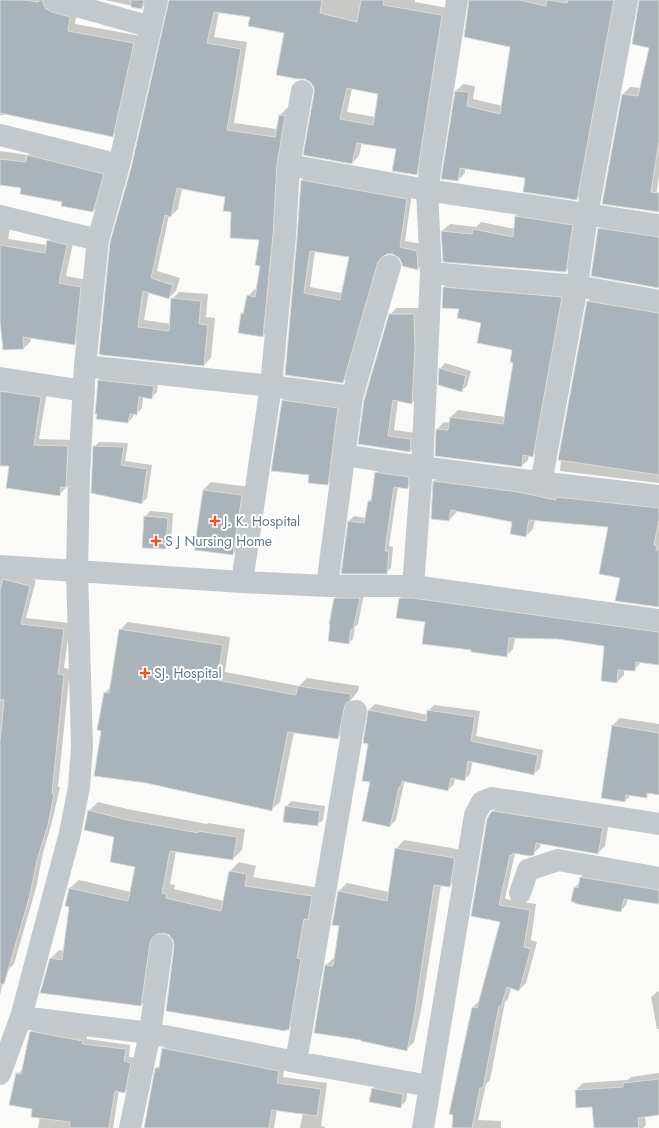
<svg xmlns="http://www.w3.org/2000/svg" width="659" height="1128" viewBox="0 0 659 1128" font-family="Jost,sans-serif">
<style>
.shadow{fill:#0003;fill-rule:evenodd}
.building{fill:#aab3b9;stroke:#dcdcda;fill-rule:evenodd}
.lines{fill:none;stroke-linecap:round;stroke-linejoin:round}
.minor{stroke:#c3c8cc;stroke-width:22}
.poi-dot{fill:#e4572e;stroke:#fff;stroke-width:1.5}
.labels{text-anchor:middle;stroke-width:4;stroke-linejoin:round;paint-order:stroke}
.poi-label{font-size:14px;fill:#657683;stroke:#fff;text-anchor:start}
</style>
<rect width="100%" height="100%" fill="#fafaf8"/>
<!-- shadow -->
<path class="shadow" d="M0 0H52L77 10 75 24 141 36 119 129 112 136 6 113 4 115H0Z
M105 0H149L142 8Z
M170 0H415V2L448 8 423 167 416 174 397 148 362 142 359 156 352 163 315 93V87L285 32 251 16 219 12 214 37 247 42 234 123 277 129 280 115 287 108 291 109 270 329 263 336 242 314 245 310 248 296 255 289H257L261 265 260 239 232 212 226 196 182 188 178 209 171 216 169 215 157 271 180 278 176 291 169 298 149 292 144 320 171 324 172 299 179 292 208 294 206 317 215 318 211 358 204 365 103 354 132 168ZM352 88 379 93 375 117 347 112Z
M470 0H619L584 192 577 199 526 177 465 168V173L458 180 456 91 463 84 475 86 473 99 503 106 511 46Z
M640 0H659V176L655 203H603L623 94 630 87 641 88 650 47Z
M35 148 110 167 100 204 93 211 22 188 0 184V151L28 155Z
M308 174 412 193 405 241 423 244 424 262 418 269 403 266 400 257 394 253H386L384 255 349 376 343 382 286 374 298 237 302 180ZM315 251 350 256 342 293 310 287Z
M524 209 580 218 573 264 566 271 444 261 442 231 450 224 476 227 481 222 515 229 516 216Z
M0 219 11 223 8 239 47 245 48 241 55 234 74 238 66 276 87 280 81 337 74 344 30 337 31 341 24 348 0 320Z
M606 222 659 230V287L599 229Z
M451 280 568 291 539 449 533 456 529 455 528 460 521 466 436 455 437 429 444 422 450 423 451 417 458 410 505 417 514 362 513 350 482 322 460 308 443 307 444 287Z
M595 294 659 306V483L560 471 561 459H559L588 301Z
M396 308H420L418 397 412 403 398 400 394 430 417 433 416 445 410 451 359 444 390 315Z
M445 363 471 371 467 386 461 391 440 369Z
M104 375 158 381 157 392 151 398 143 397 142 408 137 413H134L133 417 128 422 99 380Z
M0 382 47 391 39 439 74 440 72 481 59 495 10 466 0 465Z
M289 394 344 401 334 477 327 484 310 474 282 401Z
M99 442 128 443 125 461 152 465 147 498 142 503 94 447Z
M381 468 413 473 412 483 407 488 398 486 389 546 393 547 391 568 387 572 349 521 354 516 366 518 369 501 372 497 376 473Z
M442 474 659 501V597L621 577 609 526 535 520 533 529 526 536 514 521 457 511 456 513 449 520 434 481Z
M211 482 250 487 241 546 233 554 203 490Z
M150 511 173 513 171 543 166 548 145 517Z
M10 573 36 580 26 618 70 623 64 668 70 669 58 787H60L53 818 43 853 36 888 14 964 8 970 5 969 0 996V576Z
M407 592 659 626V664L642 661 634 670 624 669V675L617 682 605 645 557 638 515 637 513 649 506 656 472 649 426 621 400 599Z
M340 594H364L358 624 355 627 353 639 348 643 335 599Z
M128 622 230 637 225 672 299 686 307 678 359 686 358 691 351 700 346 730 338 738 294 732 280 802 271 810 103 730 105 693 111 686 120 630Z
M375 704 428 715V711L434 705 480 711 476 736 543 750 540 768 534 774 473 760 470 774 464 780 455 778 454 784 448 790 406 781 404 783 396 820 390 826 372 781 369 743V710Z
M620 718 659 724V794L651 792 646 797 631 795 625 801 602 797 613 725Z
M291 801 325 806 323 820 317 825 286 807Z
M98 802 132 810 207 824 208 823 245 829 242 850 233 859 176 851 170 884 175 885 174 889 224 901 230 871 239 862 256 866 253 877 320 888 297 1020 288 1029 175 946 174 940 170 934 164 932 158 933 150 996 141 1005 50 959 59 950 65 951 70 906V888L79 880 131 892 136 866 116 836 89 811Z
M499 805 609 821 605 846 598 853 541 843 540 847 533 854 515 853 505 899 536 904 531 940 537 942 526 983 519 990 511 988 508 999 505 1002 490 1080 486 1084 478 1120 501 1121V1128H453L454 1114 450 1113 473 1007 479 1001 501 921 472 915 492 813Z
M404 840 463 850 458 878 450 886 441 885 421 1010 414 1042 406 1050 363 1039 315 1032 326 965 335 957 340 926 339 891 347 883 389 892 396 849Z
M586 871 659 884V903L628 899 626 905 621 911 575 887 580 882 581 877Z
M659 991V1029H657L651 997 657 992Z
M36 1026 87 1036V1039L130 1045 129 1057 135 1058 129 1087 124 1092 119 1090 113 1128H38L40 1117 33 1109 17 1074 23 1069 31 1031Z
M170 1042 285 1065 283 1077 327 1083 321 1126 325 1127V1128H300L303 1113 277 1110 274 1128H145L156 1068 161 1064 163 1049Z
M659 1073V1114L645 1116 646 1125 643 1128H595L593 1106 577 1107 576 1090 583 1083 628 1080 631 1077Z
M378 1083 408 1089 406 1101 400 1107 373 1089Z"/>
<!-- building -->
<path class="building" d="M0 0H23L38 2 39 0H43V3L46 9 52 12 70 17 68 31 134 43 113 137 0 113Z
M131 0H144L142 9 131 7Z
M169 0H322L320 13 357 22 361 0H384L383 5 442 15 417 175 392 171 396 149 357 143 352 164 303 155 314 93V87L310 82 305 79H298L276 75 284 33 248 26 250 17 214 12 207 43 241 49 227 130 275 137 279 115 285 116 277 164 273 235 263 337 238 333 241 313 243 314 247 295 255 297 260 266 255 265 259 240 230 238 231 212 223 211 225 197 177 188 171 217 165 215 151 278 173 285 169 299 143 291 138 327 169 331 171 298 201 301 199 324 208 325 204 366 102 355 99 354 110 242 131 168ZM347 88 378 94 373 125 340 119Z
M469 0H519L546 6 547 0 567 3 568 0H614L577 200 523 192 525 178 460 168 458 181 441 179 455 91 469 92 467 106 500 114 510 47 464 37Z
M639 0H659V141L651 192 659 193V212L602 204 622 94 638 96 649 48 632 44Z
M27 155 104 174 93 212 61 206 62 202 20 194 21 188 0 185V159L26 162Z
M301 180 407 199 400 247 417 251 418 270 402 266V263L399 258 393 254H387L382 257 378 262 343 383 285 375 297 237ZM310 251 349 257 340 300 304 293Z
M515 216 573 225 566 272 443 262 441 231 472 234 473 229 513 237Z
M598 228 659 237V288L591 276Z
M47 240 67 245 59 283 81 287 75 345 23 337 24 349 3 350 0 321V245L45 253Z
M443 287 562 297 533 457 523 455 522 467 435 456 436 429 448 430 450 417 503 424 513 363 510 362 512 350 477 343 481 323 457 318 459 309 442 308Z
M587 301 659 313V475L558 460Z
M389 314H414L415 349 412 404 393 400 388 436 411 439 410 452 358 444 364 400Z
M439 368 466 376 462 392 438 385Z
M98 380 154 386 152 399 139 397 137 415 130 414 128 423 96 419 97 414H95Z
M0 391 41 397 34 445 68 446 66 488 61 487 60 496 6 488 9 466H0Z
M282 400 338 408 328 485 308 483 309 475 271 471Z
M93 446 124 447 121 465 147 469 142 504 91 493Z
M375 472 409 477 408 489 394 487 385 551H389L387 574H341L348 521 364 523 368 501H371Z
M433 481 518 492 556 500V497L659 508V520L654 545 657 546 656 550H659V607L615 601 620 578 599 574 608 527 529 520 526 537 510 534 512 522 451 510 449 521 431 519Z
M203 490 242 495 233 555 194 550Z
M144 516 168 518 166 549 142 548Z
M3 579 30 586 21 624 64 629 58 674 64 675 52 793 54 794 48 825 37 860 30 895 4 984H0V742L4 700H0V590Z
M334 598H360L353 630 351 629 349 644 328 641 330 625 329 624Z
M399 598H412L659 632V665L636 662 635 671 618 670 617 683 601 681 604 646 557 639 509 638 507 657 471 652V650L422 644 425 622 396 618Z
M119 629 223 645 217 680 296 695 298 686 351 694 350 700 346 703 344 709 338 739 288 732 272 811 146 783 94 776 101 731 97 730 104 692 109 693Z
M368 710 426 721 427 710 475 717 471 741 538 755 534 775 468 761 465 781 451 778 448 791 402 781 401 787H399L390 827 362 821 370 782 362 781 368 744 363 743Z
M612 725 659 733V795L647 793V798L626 795 625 802 601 798Z
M285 806 320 811 318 826 283 822Z
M88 810 123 819 198 833V831L237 837 233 860 170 851 162 893 167 894 166 898 221 911 229 871 247 874 245 886 312 896 308 920 304 919 297 958 301 959 289 1030H285V1031L166 1011 174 946 173 940 169 935 164 933 157 934 152 938 150 943 141 1006 40 993 50 958 62 960 69 907 65 906 69 888 128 901 135 867 110 862 114 837 84 830Z
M493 811 603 828 598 854 536 843 534 855 530 856 513 853 512 856 510 855 499 905 530 910 524 947 531 949 519 991 507 987 501 1007 499 1006 483 1088H480L472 1128H452L453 1115 449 1114 472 1007 477 1008 500 922 471 916 487 819 491 812Z
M395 848 455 858 450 887 434 885 414 1018 407 1051 361 1041V1040L314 1033 325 965 333 966 339 926 332 925 338 891 387 901Z
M580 877 659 890V904L624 899 621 912 577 904 571 901 574 887 578 888Z
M30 1031 83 1041 82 1044 126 1049 124 1061 131 1063 125 1093 115 1091 109 1128H69L70 1122 31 1117 32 1109 9 1105 16 1073 21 1074Z
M162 1048 279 1071 277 1083 321 1089 317 1116 272 1110 269 1128H144L155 1068H159Z
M659 1079V1115L638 1118 639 1128H594L592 1107 576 1108 575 1090 623 1087V1083Z
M372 1088 403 1094 401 1108 369 1102Z"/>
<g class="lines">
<!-- minor -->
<path class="minor" d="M55 0 151 27
M0 135 119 165
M289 165 427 190 659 225
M0 216 98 240
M431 273 577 286 659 301
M85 366 271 386 352 397
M0 378 84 391
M345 455C449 472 554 484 659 496
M541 483 577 286 587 215 627 0
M0 566 242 582 327 586H413L659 620
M242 582 271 386 285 236 289 165 302 91
M327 586 352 397 390 266
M413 586 422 467 431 273 427 190 457 0
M520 893 528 870 558 860 659 878
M21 1017 150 1033 296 1062 430 1086
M296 1062 356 711
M0 1074 21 1017 70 833 79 787 82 747 77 571 79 474 85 366 98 240 119 165 157 0
M130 1128 150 1033 162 945
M423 1128 475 815 482 802 492 798 659 824"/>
</g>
<!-- markers -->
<g class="poi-dot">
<path d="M213 515h4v4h4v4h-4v4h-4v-4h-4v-4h4z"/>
<path d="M154 535h4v4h4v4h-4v4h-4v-4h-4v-4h4z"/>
<path d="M143 667h4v4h4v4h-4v4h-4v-4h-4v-4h4z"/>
</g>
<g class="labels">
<!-- poi labels -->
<g class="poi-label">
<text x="224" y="526">J. K. Hospital</text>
<text x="165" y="546">S J Nursing Home</text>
<text x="154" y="678">SJ. Hospital</text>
</g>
</g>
</svg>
